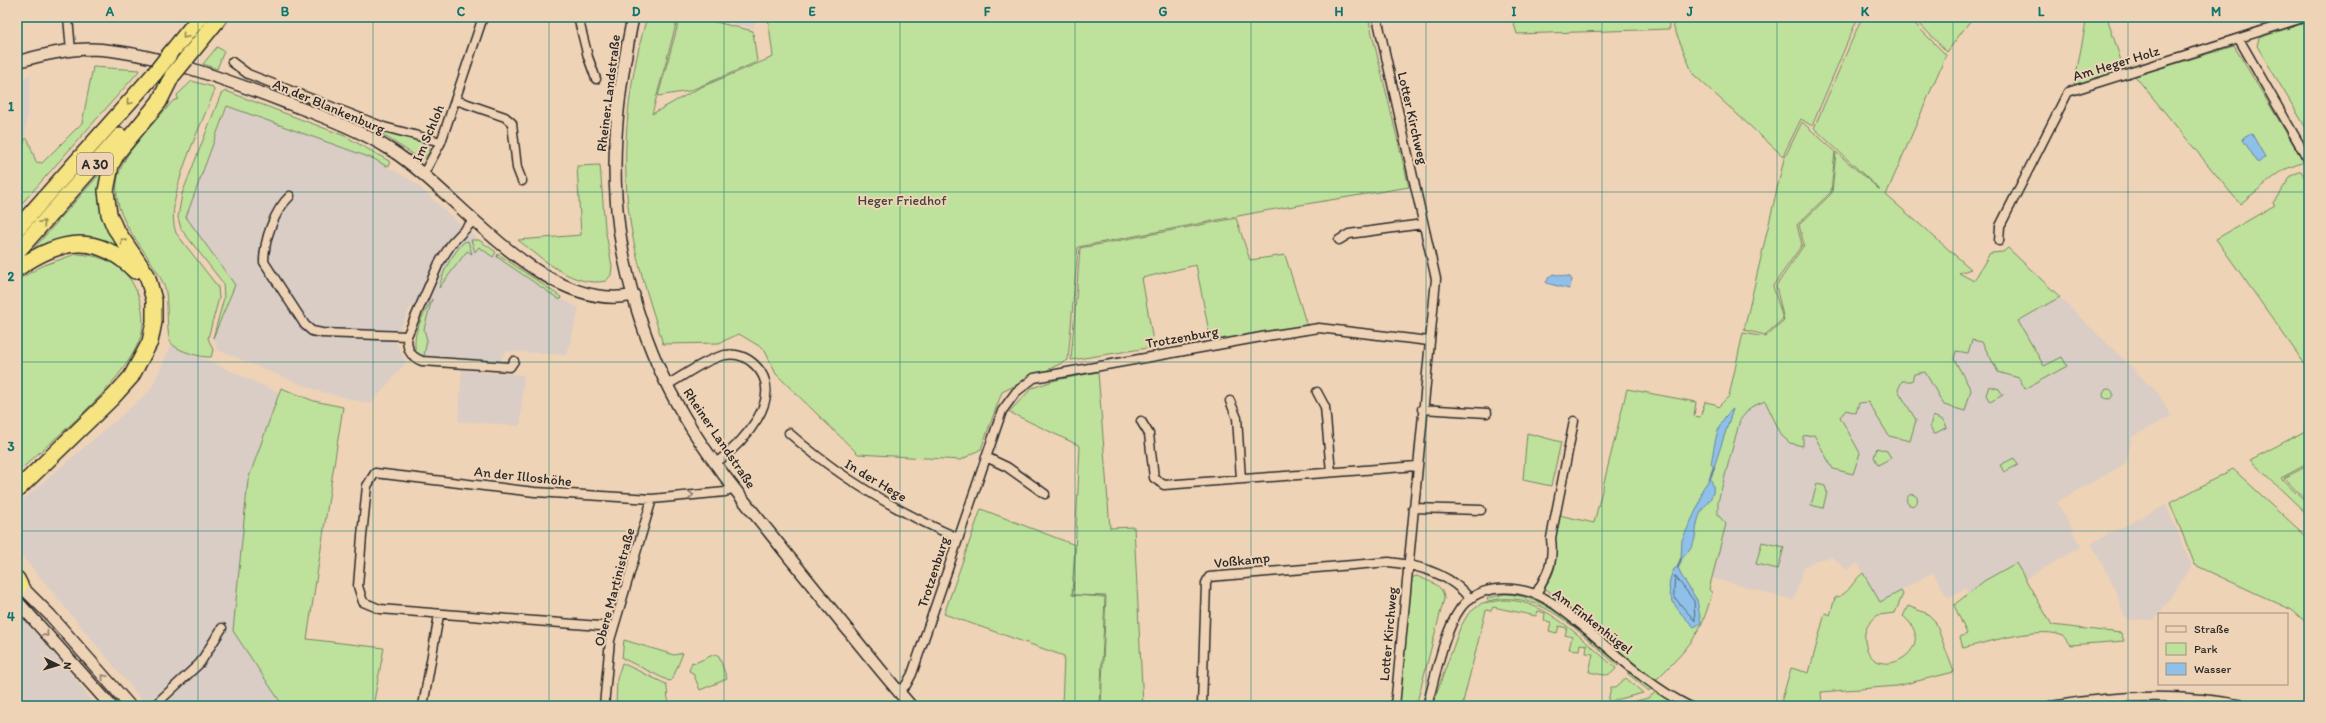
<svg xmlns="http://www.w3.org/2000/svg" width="2326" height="723" viewBox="0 0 2326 723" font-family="Itim,sans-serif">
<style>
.built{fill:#d9cdc6}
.green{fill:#bee19b;stroke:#748663}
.water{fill:#8fc0ea;stroke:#67849e}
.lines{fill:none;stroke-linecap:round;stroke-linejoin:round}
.shore{stroke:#536777;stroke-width:1}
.stream{stroke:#67849e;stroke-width:2.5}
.street-casing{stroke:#2b2b2b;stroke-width:11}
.secondary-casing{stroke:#2b2b2b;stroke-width:14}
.highway-casing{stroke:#2b2b2b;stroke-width:18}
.street{stroke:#efd3b6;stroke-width:8}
.secondary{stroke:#efd3b6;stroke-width:11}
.highway{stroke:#f6e381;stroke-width:15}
.highway-bridge-casing{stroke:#2b2b2b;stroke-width:18;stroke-linecap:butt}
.highway-bridge{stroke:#f6e381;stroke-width:15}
.oneway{stroke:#908756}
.oneway2{stroke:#8d7f70}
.grid{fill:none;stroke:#0f766e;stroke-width:1;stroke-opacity:0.55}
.labels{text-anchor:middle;stroke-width:4;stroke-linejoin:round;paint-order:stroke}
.shield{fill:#efd3b6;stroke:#665d55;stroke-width:1}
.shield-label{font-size:13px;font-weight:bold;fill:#2b2b2b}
.street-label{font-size:14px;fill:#2b2b2b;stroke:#efd3b6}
.park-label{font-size:14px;fill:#41463c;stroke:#efd3b6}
.neatline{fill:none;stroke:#0f766e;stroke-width:1.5}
.grid-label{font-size:13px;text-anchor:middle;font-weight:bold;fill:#0f766e}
</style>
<rect width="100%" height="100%" fill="#efd3b6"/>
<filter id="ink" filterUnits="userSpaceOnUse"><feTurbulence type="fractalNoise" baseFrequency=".025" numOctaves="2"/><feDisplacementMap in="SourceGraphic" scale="8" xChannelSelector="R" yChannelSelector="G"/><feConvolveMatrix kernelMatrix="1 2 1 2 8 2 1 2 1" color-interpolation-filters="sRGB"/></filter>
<g filter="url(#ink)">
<!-- built -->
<path class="built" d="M706 17H756L753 28Z
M31 75 25 139 17 168V80Z
M228 106 374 159 414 182 468 232 498 254 497 256 542 289 579 308 567 355 506 351 500 361 424 356 417 352 414 344 416 333 425 313 411 306 395 340 406 362 371 404 318 391 218 350 213 338 235 285 186 217Z
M2040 278 2159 394 2171 416 2132 437 2126 463 2057 502 2081 547 2025 579 2015 563 1984 581 1970 594 1965 588 1948 598 1933 572 1880 603 1858 563 1847 570 1832 557 1816 560 1804 567 1794 600 1711 578 1726 524 1718 515V503L1740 420 1751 407Z
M172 344 279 393 248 480 233 631 283 706H147L19 552 18 504 150 391Z
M462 370 524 375 520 426 458 421Z
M2166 505 2192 566 2155 620 2126 619 2114 587 2091 543Z
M17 613 76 679 94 706H17Z"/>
<!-- green -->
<path class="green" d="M647 17H678L652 114 699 88 773 57 768 17H1368L1409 187 1264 211 1078 247 1068 360 1002 392 981 449 961 460 858 454 776 374 764 349 739 334 719 343 663 344C652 308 639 271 632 233 619 163 627 85 647 17Z
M680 17H695L753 31 757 62 689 91 658 96Z
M1512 17H1667L1670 29 1517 34Z
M1677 17H1858L1812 126 1801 119 1783 156 1693 74 1670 18Z
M1862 17H1908L1946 55 1886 195 1971 269 1959 273 1974 281 1990 253 2003 252 2008 248 2060 297 2018 321 2044 366 2062 357 2067 366 2025 389 2019 378 1998 372 1982 342 1972 340 1968 353 1956 351 1954 359 1971 390 1965 411 1944 405 1925 372 1914 374 1912 381H1902L1898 390 1916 420 1910 441 1889 436 1868 402 1859 403 1856 413 1846 410 1840 417 1860 453 1853 474 1833 469 1814 435 1803 436V446L1790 443 1782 436 1765 401 1751 407 1740 420 1718 502V515L1726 524 1709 589 1712 593C1701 636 1688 648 1657 679H1653L1545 588C1559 567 1555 559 1555 537 1556 529 1558 522 1559 515L1594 523 1627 389 1696 402 1694 416 1700 417 1705 402 1715 404 1718 407 1729 396 1743 333 1765 337 1784 320 1776 286 1804 245 1799 225 1832 193 1836 152 1880 190 1814 128Z
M1913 17H1973L1947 52Z
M2087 17H2107L2124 70 2074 85Z
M2304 23 2309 32V133L2257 46 2259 38Z
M2234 46 2304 162 2283 170 2240 204 2135 76Z
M217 47 224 51 217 69 203 64Z
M93 67 140 70 17 209V168L25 139H28L36 162 42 163 82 123Z
M192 81 213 87 214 92C201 127 163 199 176 233L218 287 219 298 208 338 213 350 211 357C202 358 178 351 172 344 165 338 169 301 165 288 151 250 108 221 118 177 125 148 155 123 173 101L178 99 177 95Z
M226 91 345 136 389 161 390 165 386 166 374 159 227 106 186 217 235 285 213 338 224 298 223 283 181 229 178 217 182 194 221 94Z
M1802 122 1835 151 1831 192 1797 225 1802 245 1773 286 1783 319 1765 335 1744 330 1784 159Z
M385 131 425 141C431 148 431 155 422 158L416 156 383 135Z
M600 165 605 228 612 266 611 275 606 281C573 288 543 259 518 240L581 235 577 166Z
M105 168 122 249C81 233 67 234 28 255Z
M2301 171 2309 185V370L2216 239 2275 205 2273 203 2291 176Z
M1236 218 1250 260 1285 255 1307 326 1211 342 1196 265 1142 278 1154 347 1071 360 1080 248Z
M471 240H479L496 252 493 257 479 247 475 252Z
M468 241 472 254 467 251 439 288C443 270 452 255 464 242Z
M76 254C101 255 122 263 134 286 142 301 146 323 140 339 121 387 55 437 17 473V280L44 265Z
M498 254 561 297 560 300 497 257Z
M432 299 424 329 427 340 424 356 416 352C411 333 424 315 432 299Z
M1098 372 1110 528 1134 527 1143 706H1101L1106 596 1073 595 1080 446 1009 412 1032 388 1056 380Z
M1989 386 1999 389 2003 395 1990 402 1986 395Z
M281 388 314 401 343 407 307 639 384 648 373 706H283L233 631 248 480Z
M2103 394a5 5 0 1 1 10 0a5 5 0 1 1-10 0Z
M1933 416 1943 420 1947 427 1934 434 1930 426Z
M2309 429V463L2281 478 2309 506V516L2250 460Z
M1527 433 1561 442 1551 486 1523 480Z
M1877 448 1887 451 1891 458 1878 465 1874 457Z
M2014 458 2018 465 2004 472 2000 465Z
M2309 465V504L2284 478Z
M2233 469 2309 539V625L2292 610 2195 565 2170 503Z
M1817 484 1825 486 1827 492 1823 508 1811 505Z
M1906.5 500a5.5 5.5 0 1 1 11 0a5.5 5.5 0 1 1-11 0Z
M981 509 1075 545 1072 595 1105 597 1100 706H1062L1064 656 944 614Z
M1762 542 1784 547 1778 569 1756 564Z
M2016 563 2052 625 2121 633 2124 641 2070 645C2068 643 2066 639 2064 637 2045 624 1986 643 1963 648L1960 637 1967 634 1954 605 1984 581Z
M1863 573 1880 602 1901 591 1903 594 1895 613 1878 615C1869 622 1863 630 1865 641 1871 689 1944 649 1903 616L1908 606 1928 614 1935 621 1954 672 1897 686 1821 692 1822 706H1780L1791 668 1809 673 1825 613 1830 615 1835 598C1851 593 1851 582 1863 573Z
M1417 576C1429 582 1444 584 1444 599L1416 706H1399L1410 578Z
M1505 594C1550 596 1583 634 1617 661L1618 666C1579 633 1543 588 1488 601L1487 598Z
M1505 600C1548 600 1584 642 1616 668 1610 679 1600 674 1589 672L1593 654 1586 653 1587 645 1580 644 1579 650 1569 649 1572 637 1565 635 1567 628 1559 626 1557 633 1549 631 1551 622 1544 621 1545 613 1538 611 1536 616 1493 607 1491 611 1486 610 1462 706H1432L1460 628 1468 614 1482 603Z
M624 640 674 655 683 653 672 680 669 681 622 658Z
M715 654 719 656 727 679 700 690 693 673 689 671 692 662 695 663Z
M622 663 666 684C669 691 665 699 672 706H616L617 679Z
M1627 673H1631L1651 688 1649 691Z
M1626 678 1643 693 1608 702 1611 687H1616Z
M1656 692 1677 706H1616L1648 698Z
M2125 704 2195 705 2206 706H2108Z"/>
<!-- water -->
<path class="water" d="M2249 134H2252L2265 157 2258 163 2243 140 2244 137Z
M1553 274 1570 277 1572 280 1569 289 1546 283 1549 277Z
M1733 409 1714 467 1711 464C1715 444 1716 422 1733 409Z
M1710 478C1720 496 1705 502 1700 514 1692 534 1701 542 1681 559L1682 540 1700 502 1702 490Z
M1678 567 1681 575 1697 600 1701 623 1694 627C1677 610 1661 594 1674 569Z"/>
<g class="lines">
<!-- shore -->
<path class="shore" d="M1675 576 1694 601 1695 621 1674 597Z"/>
<!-- stream -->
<path class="stream" d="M1710 478 1714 467
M1678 567 1681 559"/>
<defs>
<path id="street" d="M68 17 71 51
M578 17 588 57 596 79
M1377 17 1436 279 1395 706
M2239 39 2309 161
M232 62 248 74 384 127 441 142
M456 100 505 117 512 123 517 168 522 181
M423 175 441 142 483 17
M290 196C274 211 264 240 264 262L305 325 312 331 322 333 407 336 439 263 452 243 473 221
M1339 240 1349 234 1423 224
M1999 241 2000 226 2068 92 2306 17
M407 336C407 349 409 356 422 361L510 367 514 361
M667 385C685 375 704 360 725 355 736 353 747 357 755 365 788 397 741 444 716 463
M1317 392 1325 407 1331 472
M1230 401 1237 418 1241 479
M1422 409 1487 413
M1141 421 1149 434 1154 478 1164 485 1417 466
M789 433C840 478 896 511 958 538
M986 457 1007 467 1045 494
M1413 508 1481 510
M1536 594C1548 572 1554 564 1551 538L1574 421
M613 627 380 609 363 602 358 586 362 536 367 486 375 473 535 492 652 499 725 492 733 487
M898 692 906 685 912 674 1002 411 1016 392 1034 378 1267 336 1319 328 1429 341
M154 706 200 663 222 628
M423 706 439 615
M604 706 610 640 652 499
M1202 706 1206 583 1209 577 1389 562C1419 565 1451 574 1470 599
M1427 706C1435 678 1444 631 1460 609 1477 585 1510 585 1535 594 1554 601 1569 616 1585 628 1618 656 1650 687 1689 706
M2051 706C2115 695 2184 693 2249 706"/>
<path id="secondary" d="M633 17C621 76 612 136 616 196 620 269 646 353 684 416 713 466 753 511 789 557 830 607 869 658 911 706
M17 62C41 55 66 49 91 49 153 51 232 82 290 104 324 117 360 130 391 150 460 194 543 315 634 295
M17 582 50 615 130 706
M17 601 111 706"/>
<path id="highway" d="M169 55 200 17
M186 59 220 17
M17 229 155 73
M17 252 120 136
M17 269C59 239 97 232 135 271
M17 490 113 397 131 377 150 342 154 322V300L147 275 115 228 109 214 106 191 111 165 118 152 159 102 172 76
M17 579 20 585"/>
</defs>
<!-- street casing -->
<use href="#street" class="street-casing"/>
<!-- secondary casing -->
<use href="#secondary" class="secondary-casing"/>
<!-- highway casing -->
<use href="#highway" class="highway-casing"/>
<!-- street -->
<use href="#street" class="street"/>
<!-- secondary -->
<use href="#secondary" class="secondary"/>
<!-- highway -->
<use href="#highway" class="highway"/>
<defs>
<path id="highway-bridge" d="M155 73 169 55
M172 76 186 59"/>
</defs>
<!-- highway-bridge casing -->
<use href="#highway-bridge" class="highway-bridge-casing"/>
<!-- highway-bridge -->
<use href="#highway-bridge" class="highway-bridge"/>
</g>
<!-- one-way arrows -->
<defs><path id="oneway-chevron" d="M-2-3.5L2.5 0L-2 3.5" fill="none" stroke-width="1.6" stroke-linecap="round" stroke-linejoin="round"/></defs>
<g class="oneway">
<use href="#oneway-chevron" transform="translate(185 36) rotate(130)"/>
<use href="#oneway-chevron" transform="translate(129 102) rotate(131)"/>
<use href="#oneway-chevron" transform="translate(43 223) rotate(-48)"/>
<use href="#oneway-chevron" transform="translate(123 241) rotate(-125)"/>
</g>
<g class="oneway2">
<use href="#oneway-chevron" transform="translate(691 495) rotate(-6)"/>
<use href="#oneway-chevron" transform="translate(46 634) rotate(48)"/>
<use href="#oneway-chevron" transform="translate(104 677) rotate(-131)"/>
</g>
</g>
<!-- grid -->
<path class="grid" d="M198 17V706M373 17V706M549 17V706M724 17V706M900 17V706M1075 17V706M1251 17V706M1426 17V706M1602 17V706M1777 17V706M1953 17V706M2128 17V706M17 192H2309M17 362H2309M17 531H2309"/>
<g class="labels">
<!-- shield labels -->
<rect class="shield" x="77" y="153" width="36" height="22" rx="3"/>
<g class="shield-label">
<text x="95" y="169">A 30</text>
</g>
<!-- street labels -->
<g class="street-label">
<text transform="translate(2116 63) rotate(-17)" y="5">Am Heger Holz</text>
<text transform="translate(608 93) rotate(-83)" y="5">Rheiner Landstraße</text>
<text transform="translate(329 106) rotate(23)" y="5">An der Blankenburg</text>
<text transform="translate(1413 118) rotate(77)" y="5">Lotter Kirchweg</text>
<text transform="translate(428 133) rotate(-67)" y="5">Im Schloh</text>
<text transform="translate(1182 337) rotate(-10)" y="5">Trotzenburg</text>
<text transform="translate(720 438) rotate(56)" y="5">Rheiner Landstraße</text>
<text transform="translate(523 476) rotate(6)" y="5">An der Illoshöhe</text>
<text transform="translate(876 480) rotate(31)" y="5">In der Hege</text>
<text transform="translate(1242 560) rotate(-6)" y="5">Voßkamp</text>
<text transform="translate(933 572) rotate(-72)" y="5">Trotzenburg</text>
<text transform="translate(614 587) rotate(-75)" y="5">Obere Martinistraße</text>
<text transform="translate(1593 621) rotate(38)" y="5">Am Finkenhügel</text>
<text transform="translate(1388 634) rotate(-85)" y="5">Lotter Kirchweg</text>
</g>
<!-- park labels -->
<g class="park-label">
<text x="902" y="205">Heger Friedhof</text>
</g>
</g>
<!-- margin -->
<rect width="2326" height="723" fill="none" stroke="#efd3b6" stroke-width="44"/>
<!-- legend -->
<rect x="2158" y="613" width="130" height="72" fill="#efd3b6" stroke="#a1907e"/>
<rect x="2166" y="626" width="20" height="6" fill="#efd3b6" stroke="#a1907e"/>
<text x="2194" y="633" font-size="12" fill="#2b2b2b">Straße</text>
<rect x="2166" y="643" width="20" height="12" fill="#bee19b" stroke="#a1907e"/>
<text x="2194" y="653" font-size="12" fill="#2b2b2b">Park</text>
<rect x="2166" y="663" width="20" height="12" fill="#8fc0ea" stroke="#a1907e"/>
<text x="2194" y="673" font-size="12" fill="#2b2b2b">Wasser</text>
<!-- north arrow -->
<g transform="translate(58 665) rotate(95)" stroke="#efd3b6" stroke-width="3" paint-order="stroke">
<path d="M0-3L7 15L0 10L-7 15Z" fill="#2b2b2b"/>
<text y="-6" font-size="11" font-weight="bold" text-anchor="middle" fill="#2b2b2b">N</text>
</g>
<rect x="22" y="22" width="2282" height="679" class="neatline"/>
<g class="grid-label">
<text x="110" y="16">A</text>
<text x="285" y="16">B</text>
<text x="461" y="16">C</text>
<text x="636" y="16">D</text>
<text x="812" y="16">E</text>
<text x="987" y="16">F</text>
<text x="1163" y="16">G</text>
<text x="1339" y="16">H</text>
<text x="1514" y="16">I</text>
<text x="1690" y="16">J</text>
<text x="1865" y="16">K</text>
<text x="2041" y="16">L</text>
<text x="2216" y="16">M</text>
<text x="11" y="111">1</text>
<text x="11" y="281">2</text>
<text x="11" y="451">3</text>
<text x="11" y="621">4</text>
</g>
</svg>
